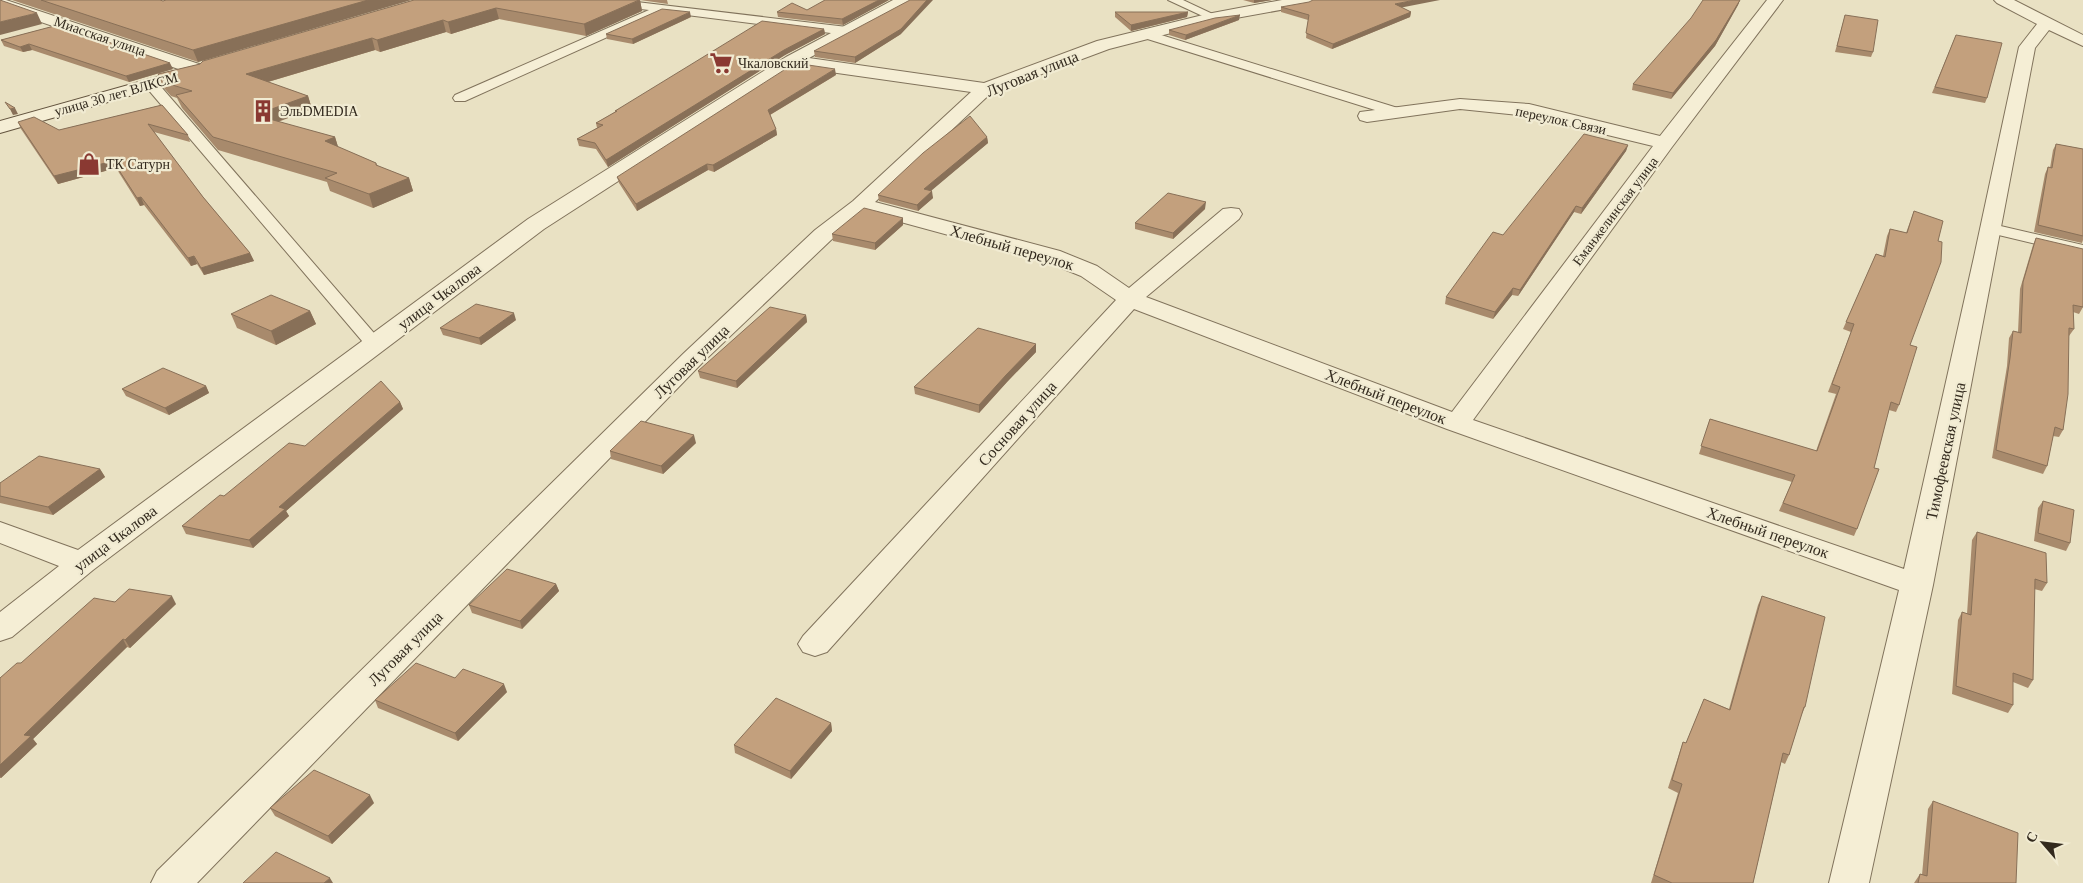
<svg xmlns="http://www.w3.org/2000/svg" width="2083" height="883" viewBox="0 0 2083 883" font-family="'Times New Roman',serif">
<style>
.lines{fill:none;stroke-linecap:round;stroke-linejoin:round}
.service-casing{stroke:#81735c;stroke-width:2}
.minor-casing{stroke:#81735c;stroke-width:2}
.secondary-casing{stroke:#63543f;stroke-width:2}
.service{fill:#f5eed5;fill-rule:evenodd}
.minor{fill:#f5eed5;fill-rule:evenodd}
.secondary{fill:#f5eed5;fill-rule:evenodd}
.wall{fill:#a88a6c}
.shaded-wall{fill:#887058}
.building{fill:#c3a07d;stroke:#887058}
.labels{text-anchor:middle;stroke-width:4.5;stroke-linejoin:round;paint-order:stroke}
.far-street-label{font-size:14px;fill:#332a1e;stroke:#f1ebd2}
.far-poi-label{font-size:14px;fill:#332a1e;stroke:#f1ebd2;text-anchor:start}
.street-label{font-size:16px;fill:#332a1e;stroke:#f1ebd2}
</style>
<rect width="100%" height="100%" fill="#e9e1c3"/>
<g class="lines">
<defs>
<path id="service" d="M586 0H620L847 27 853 31 847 35 663 12 465 101H455L453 98 455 95 649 10 592 3Z
M1168 0H1183L1219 17 1213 20 1209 19Z
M1145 30 1401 109 1403 112 1401 115H1391L1141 37 1139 34 1141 31Z
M151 80 156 81 380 340 383 344 380 348 374 349 368 348 146 87 145 84 146 81Z
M1992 224 2083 245V255L1986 232 1984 229 1986 226Z"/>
<path id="minor" d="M0 0H6L205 66 208 70 205 74 199 75 193 74 0 8Z
M893 0H913L910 3 809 58 984 83 1097 41 1207 14 1282 0H1316L1313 3 1308 5 1214 22 1109 49 991 93 875 202 1060 251 1097 266 1129 288 1223 209 1231 208 1239 209 1242 214 1239 219 1146 297 1452 412 1653 146 1529 116 1460 109 1367 122 1360 120 1358 116 1360 112 1460 99 1529 104 1660 136 1767 0H1783L1672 147 1473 420 1904 569 1974 257 2019 47 2037 24 1997 3 1994 0H2014L2083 35V46L2049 30 2035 48 1933 585 1869 883H1829L1899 590 1447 429 1134 309 827 652 815 656 803 652 798 644 803 636 1116 300 1081 276 1044 261 864 212 831 240 702 363 197 883H151L157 871 684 353 815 230 853 201 971 92 795 67 544 229 93 570 12 637 0 641V612L59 566 0 543V522L78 550 528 219 786 57Z"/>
<path id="secondary" d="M196 66 202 67 205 71 202 75 0 133V121Z"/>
</defs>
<!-- service casing -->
<use href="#service" class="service-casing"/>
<!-- minor casing -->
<use href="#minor" class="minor-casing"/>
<!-- secondary casing -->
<use href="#secondary" class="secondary-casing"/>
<!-- service -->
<use href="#service" class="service"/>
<!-- minor -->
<use href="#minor" class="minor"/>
<!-- secondary -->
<use href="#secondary" class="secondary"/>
</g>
<!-- wall -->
<path class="wall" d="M12 0H160L163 1 166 0H411L198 62Z
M414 0H667L668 4 640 0 642 11 586 36 499 19 451 34 446 32 380 52 375 50 268 82 308 96 312 109 278 122 335 137 338 147 376 163 378 166 409 178 413 191 373 208 330 191 327 182 218 150 182 108 177 98 171 96 163 87 158 74 200 64Z
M889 0 843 25 778 17 777 12 807 10Z
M1243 0H1272L1254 3Z
M1740 0 1738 5 1715 46 1671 99 1632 90 1633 84Z
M1281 7 1402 8 1411 12 1410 17 1332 49 1306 38 1308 20 1281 12Z
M1115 12H1188L1187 17 1131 31 1115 17Z
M1845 15 1873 52 1871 57 1835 52Z
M691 17 633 44 607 39 606 34Z
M1239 20 1185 40 1169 35V30Z
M58 25 173 69 129 82 32 50 23 52 4 46 1 40Z
M824 29 825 34 785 55 608 167 596 149 579 146 577 139 597 128 596 123 615 112V111Z
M901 34 855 63 815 57 814 51Z
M1956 35 1987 98 1985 103 1932 93Z
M836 75 770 115 776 129 777 135 714 172 708 170 637 211 619 183 617 177Z
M162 105 188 135 190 142 154 132 203 197 250 253 254 261 204 275 197 264 191 266 144 205 140 206 116 168 58 184 21 129 18 122 59 130Z
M987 137 988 143 930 191 933 198 918 211 879 201 878 195Z
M2056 144 2083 149V240L2082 243 2034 232 2045 174 2048 167 2050 168 2053 150Z
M1628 145 1626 151 1581 214 1574 212 1518 296 1512 295 1493 319 1445 304 1446 297 1503 235Z
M1205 209 1173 239 1135 229V223Z
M1914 211 1910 345 1899 405 1896 412 1889 410 1857 529 1854 536 1779 511 1792 482 1699 454 1710 419 1816 451 1836 394 1828 392 1851 332 1843 329 1876 254 1883 256 1887 236 1890 229 1906 233Z
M903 225 875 250 833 241 832 234Z
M2036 238 2083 307 2079 314 2073 312 2074 329 2069 336 2063 430 2059 437 2053 436 2047 466 2043 474 1992 458 2007 366 2009 338 2013 331 2018 332 2020 289 2033 245Z
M310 311 316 324 276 345 237 328 231 314Z
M806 315 807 322 737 388 700 378 698 371Z
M516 320 481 345 443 335 440 328Z
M1036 344V352L1007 382 979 413 915 394 914 387Z
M206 386 209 393 169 415 126 396 122 389Z
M400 402 403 409 286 511 289 516 253 548 186 534 182 526 224 496 305 446Z
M696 443 663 474 611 459 610 451Z
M100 469 105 477 53 515 0 503V483Z
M2043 501 2070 543 2066 551 2034 541 2038 508Z
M1977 532 2047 583 2042 591 2034 589 2033 680 2028 688 2013 682V705L2008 713 1952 694 1958 620 1962 612 1967 614 1972 540Z
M556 584 559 591 522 629 472 613 469 605Z
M1762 596 1805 707 1801 716 1789 755 1785 764 1781 762 1753 883H1651L1678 793 1668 788 1680 751 1683 742 1686 743 1704 699 1729 709 1758 605Z
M115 602 176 604 130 648 127 647 33 739 37 744 1 778H0V678L21 663Z
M455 678 507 692 458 741 378 708 375 700Z
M831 723 832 731 791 779 735 753 734 745Z
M1933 801 2016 883H1914L1920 874 1922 875 1928 809Z
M374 803 332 844 275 816 270 808Z"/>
<!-- shaded-wall -->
<path class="shaded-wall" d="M368 0H411L198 62 193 50Z
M640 0 642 11 586 36 584 24Z
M879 0H889L843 25 842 19Z
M927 0H933L901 34 855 63V57Z
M1254 0H1272L1254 3Z
M1415 0H1440L1394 9 1395 4Z
M1740 0 1738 5 1715 46 1671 99 1673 93Z
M496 8 499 19 451 34 448 22Z
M690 12 691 17 633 44 632 39Z
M1188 12 1187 17 1131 31V25Z
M1411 12 1410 17 1332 49 1333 44Z
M37 13 42 24 0 35V22Z
M1240 15 1239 20 1185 40 1186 35Z
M443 20 446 32 380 52 377 40Z
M824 29 825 34 785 55 608 167 606 160 784 50Z
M372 38 375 50 251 87 246 74Z
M29 44 32 50 23 52 20 47Z
M170 63 173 69 129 82 126 76Z
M835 69 836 75 768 116V110Z
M308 96 312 109 260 128 255 115Z
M15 108 18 114 13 115 10 109Z
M776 129 777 135 714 172 713 165Z
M335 137 339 150 325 141Z
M987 137 988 143 925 196 924 189Z
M1628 145 1626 151 1581 214 1582 208Z
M113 161 116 168 58 184 54 176Z
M707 164 708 170 637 211 636 204Z
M409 178 413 191 373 208 369 194Z
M932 191 933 198 918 211 917 205Z
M141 197 144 205 140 206 137 198Z
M1206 202 1205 209 1173 239V233Z
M1576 206 1574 212 1518 296 1520 290Z
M903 218V225L875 250V243Z
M250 253 254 261 204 275 201 268Z
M194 256 197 264 191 266 188 258Z
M1513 288 1512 295 1493 319 1495 312Z
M310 311 316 324 276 345 271 331Z
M514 313 516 320 481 345 479 338Z
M806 315 807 322 737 388 736 381Z
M1036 344V352L1007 382 979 413V405L1006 375Z
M206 386 209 393 169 415 165 408Z
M400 402 403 409 286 511 289 516 253 548 249 540 279 507Z
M694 435 696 443 663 474 661 466Z
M100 469 105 477 53 515 48 507Z
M556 584 559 591 522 629 520 621Z
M172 596 176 604 130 648 125 640Z
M123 639 127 647 33 739 37 744 1 778 0 776V765L24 735Z
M504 684 507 692 458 741 455 733Z
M831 723 832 731 791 779 790 771Z
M370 795 374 803 332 844 328 836Z
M330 878 333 883H324Z"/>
<!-- building -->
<path class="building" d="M0 0 37 13 0 22Z
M41 0H160L163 1 166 0H368L193 50Z
M414 0H639L584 24 496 8 448 22 443 20 377 40 372 38 246 74 308 96 255 115 335 137 325 141 376 163V165L409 178 369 194 325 178 337 173 213 137 176 95 192 91 166 83 158 74 200 64 203 61Z
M825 0H879L842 19 777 12 792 3 807 10Z
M910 0H927L901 29 855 57 814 51Z
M1313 0H1415L1395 4 1411 12 1333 44 1306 33 1309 15 1281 7 1309 2Z
M1703 0H1740L1716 40 1673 93 1633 84 1691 18Z
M662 9 690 12 632 39 606 34Z
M1115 12H1188L1131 25Z
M1240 15 1186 35 1169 30 1215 18Z
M1845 15 1878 20 1873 52 1837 46Z
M762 21 824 29 784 50 606 160 595 143 577 139 603 125 596 123 617 111H615Z
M58 25 170 63 126 76 29 44 20 47 1 40Z
M1956 35 2002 43 1987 98 1935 87Z
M795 63 835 69 768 110 776 129 713 165 707 164 636 204 617 177Z
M5 102 15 108 10 109Z
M162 105 188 135 148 124 203 197 250 253 201 268 194 256 188 258 141 197 137 198 113 161 54 176 18 122 34 117 59 130Z
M970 116 987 137 924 189 932 191 917 205 878 195 923 153Z
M1584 134 1628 145 1582 208 1576 206 1520 290 1513 288 1495 312 1446 297 1493 232 1503 235Z
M2056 144 2083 149V236L2038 225 2048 167 2052 168Z
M1168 193 1206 202 1173 233 1135 223Z
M864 208 903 218 875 243 832 234Z
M1914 211 1943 221 1938 241 1942 242 1941 262 1910 345 1917 347 1899 405 1891 402 1874 468 1879 469 1857 529 1783 503 1795 475 1701 446 1710 419 1817 451 1840 387 1832 384 1854 324 1846 322 1876 254 1885 257 1890 229 1907 233Z
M2036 238 2083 249V307L2073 305 2074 329 2069 328 2068 394 2063 430 2055 427 2047 466 1996 450 2010 358 2013 331 2021 333 2023 282Z
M271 295 310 311 271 331 231 314Z
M476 304 514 313 479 338 440 328Z
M770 307 806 315 736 381 698 371Z
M978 328 1036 344 1006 375 979 405 914 387Z
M163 368 206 386 165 408 122 389Z
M381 381 400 402 279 507 285 509 249 540 182 526 220 495 224 496 289 443 305 446Z
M641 421 694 435 661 466 610 451Z
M39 456 100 469 48 507 0 496V483Z
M2043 501 2074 510 2070 543 2038 533Z
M1977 532 2046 553 2047 583 2035 579 2033 680 2013 673V705L1956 686 1962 612 1971 615Z
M507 569 556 584 520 621 469 605Z
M129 589 172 596 125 640 123 639 24 735 31 736 0 765V678L17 663H21L94 598 115 602Z
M1762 596 1825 617 1805 707H1804L1789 755 1783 753 1753 883H1672L1654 875 1682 784 1672 780 1683 742 1686 743 1704 699 1730 710Z
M416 663 455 678 463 669 504 684 455 733 375 700Z
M776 698 831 723 790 771 734 745Z
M314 770 370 795 328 836 270 808Z
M1933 801 2018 833 2016 883H1918L1920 874 1927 876Z
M276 852 330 878 324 883H243Z"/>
<!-- icons -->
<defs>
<symbol id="supermarket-bare" viewBox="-9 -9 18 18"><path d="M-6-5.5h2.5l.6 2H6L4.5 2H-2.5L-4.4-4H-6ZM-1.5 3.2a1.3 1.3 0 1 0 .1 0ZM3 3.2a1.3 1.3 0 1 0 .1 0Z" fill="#8a3932" stroke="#f1ebd2" stroke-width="2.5" paint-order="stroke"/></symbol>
<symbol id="building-bare" viewBox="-9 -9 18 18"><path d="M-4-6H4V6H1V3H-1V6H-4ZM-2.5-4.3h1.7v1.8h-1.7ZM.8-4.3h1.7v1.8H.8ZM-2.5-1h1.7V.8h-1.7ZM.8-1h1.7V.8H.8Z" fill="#8a3932" stroke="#f1ebd2" stroke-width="2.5" paint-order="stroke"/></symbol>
<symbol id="shop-bare" viewBox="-9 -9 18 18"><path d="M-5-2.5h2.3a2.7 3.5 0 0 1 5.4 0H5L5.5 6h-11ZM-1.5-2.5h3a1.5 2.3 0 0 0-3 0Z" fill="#8a3932" stroke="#f1ebd2" stroke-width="2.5" paint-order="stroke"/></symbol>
</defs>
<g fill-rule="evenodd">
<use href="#supermarket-bare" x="705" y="47" width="32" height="32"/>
<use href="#building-bare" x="247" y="95" width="32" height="32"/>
<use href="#shop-bare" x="73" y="148" width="32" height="32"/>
</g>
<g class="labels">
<!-- far-street labels -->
<g class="far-street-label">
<text transform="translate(100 36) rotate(19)" y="5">Миасская улица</text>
<text transform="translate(116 94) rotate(-16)" y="5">улица 30 лет ВЛКСМ</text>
<text transform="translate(1561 120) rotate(12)" y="5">переулок Связи</text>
<text transform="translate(1615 211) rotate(-53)" y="5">Еманжелинская улица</text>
</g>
<!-- far-poi labels -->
<g class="far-poi-label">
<text x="738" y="68">Чкаловский</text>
<text x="280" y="116">ЭльDMEDIA</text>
<text x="106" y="169">ТК Сатурн</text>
</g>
<!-- street labels -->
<g class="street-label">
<text transform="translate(1032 73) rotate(-22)" y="6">Луговая улица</text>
<text transform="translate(1012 247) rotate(16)" y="6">Хлебный переулок</text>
<text transform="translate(439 296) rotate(-37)" y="6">улица Чкалова</text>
<text transform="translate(691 361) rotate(-44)" y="6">Луговая улица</text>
<text transform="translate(1386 396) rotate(21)" y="6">Хлебный переулок</text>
<text transform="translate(1017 423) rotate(-48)" y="6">Сосновая улица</text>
<text transform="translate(1945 451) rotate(-78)" y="6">Тимофеевская улица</text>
<text transform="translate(1768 532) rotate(19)" y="6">Хлебный переулок</text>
<text transform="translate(115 538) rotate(-37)" y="6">улица Чкалова</text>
<text transform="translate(405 648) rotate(-45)" y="6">Луговая улица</text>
</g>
</g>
<!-- north arrow -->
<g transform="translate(2043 843) rotate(298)" stroke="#f1ebd2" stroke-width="4" paint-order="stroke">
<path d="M0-4L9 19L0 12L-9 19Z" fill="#332a1e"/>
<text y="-8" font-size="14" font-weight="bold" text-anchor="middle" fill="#332a1e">С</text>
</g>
</svg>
